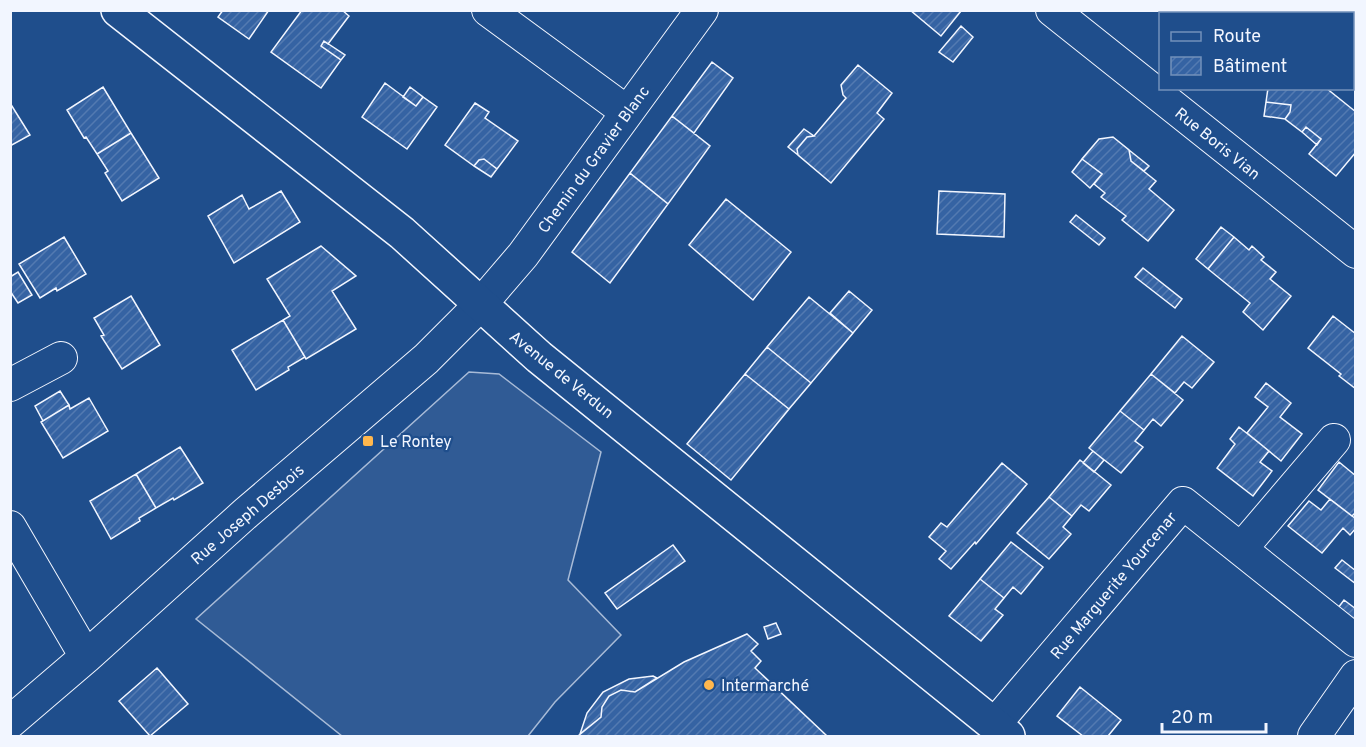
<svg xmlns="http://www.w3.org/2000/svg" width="1366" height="747" viewBox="0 0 1366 747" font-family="Overpass,sans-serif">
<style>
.built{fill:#305b95;stroke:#a8bbd7;stroke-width:1.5}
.building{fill:url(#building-hatch);stroke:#f2f6ff;stroke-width:1.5}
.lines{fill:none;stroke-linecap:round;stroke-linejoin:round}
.minor-casing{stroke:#f2f6ff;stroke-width:34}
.secondary-casing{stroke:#f2f6ff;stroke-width:36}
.minor{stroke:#1f4e8c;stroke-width:32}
.secondary{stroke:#1f4e8c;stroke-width:33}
.poi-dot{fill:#ffb74d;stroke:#1f4e8c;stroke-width:2}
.labels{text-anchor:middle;stroke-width:4.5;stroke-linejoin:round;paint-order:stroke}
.street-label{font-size:16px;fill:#f2f6ff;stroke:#1f4e8c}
.poi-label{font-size:16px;fill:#f2f6ff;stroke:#1f4e8c;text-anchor:start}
</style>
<defs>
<pattern id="building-hatch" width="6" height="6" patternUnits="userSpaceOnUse" patternTransform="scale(1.5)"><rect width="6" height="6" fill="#3563a3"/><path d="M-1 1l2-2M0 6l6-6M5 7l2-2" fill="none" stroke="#537ab1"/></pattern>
</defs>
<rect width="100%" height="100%" fill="#1f4e8c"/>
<!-- built -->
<path class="built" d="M469 372 499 374 601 452 568 580 621 635 555 702 528 736H342L196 619Z"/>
<!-- building -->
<path class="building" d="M223 10H269L249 39 218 17Z
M302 10H342L349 16 328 44 324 41 321 46 341 60 321 88 271 52Z
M910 10H960L961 11 941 36Z
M1181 10H1232L1230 14H1178Z
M961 26 973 37 953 62 939 52Z
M324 41 345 55 341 60 321 46Z
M712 62 733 78 694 133 672 116Z
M858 65 892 93 877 113 884 119 831 183 798 155 797 149 807 137 814 136 846 98 843 95 841 85Z
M385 83 416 106 423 97 437 107 407 149 362 117Z
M103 87 131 133 97 154 86 137 84 138 67 110Z
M410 87 423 97 416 106 403 97Z
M1268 88H1326L1356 112V152L1336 176 1309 154 1321 139 1306 127 1302 132 1285 119 1290 112 1291 105 1266 102Z
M1266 102 1291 105 1290 112 1285 119 1264 116Z
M10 103 30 135 10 146Z
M475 103 489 112 485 118 518 141 497 169 484 159 479 160 474 166 445 145Z
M672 116 710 146 668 204 630 173Z
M1306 127 1321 139 1317 145 1302 132Z
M804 129 814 136 807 137 797 149 798 155 788 147Z
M131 133 159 178 122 201 105 173 108 171 97 154Z
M1113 137 1129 150 1131 161 1156 181 1149 189 1174 210 1148 241 1122 220 1126 216 1101 197 1105 193 1094 184 1102 174 1082 159 1099 139Z
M1129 150 1149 166 1144 171 1131 161Z
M484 159 497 169 491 177 474 166 479 160Z
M1082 159 1102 174 1090 188 1072 172Z
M630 173 668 204 610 283 572 252Z
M281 191 300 222 234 263 208 216 242 195 249 209Z
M939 191 1005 194 1004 237 937 234Z
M726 199 791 252 753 300 689 245Z
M1076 215 1105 238 1099 245 1070 222Z
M1221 227 1234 237 1208 269 1196 259Z
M64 237 86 274 57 291 56 288 40 298 19 264Z
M1234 237 1249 250 1252 246 1264 257 1261 260 1276 272 1270 279 1291 296 1263 330 1243 312 1250 303 1208 269Z
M321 246 356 276 332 291 356 329 306 359 283 320 290 316 267 279Z
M1143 268 1182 299 1175 308 1135 277Z
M18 272 32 295 18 303 10 291V277Z
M849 291 872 310 853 333 830 313Z
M131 296 160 345 122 369 101 336 104 335 94 318Z
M809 297 853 333 811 383 767 347Z
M1333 316 1356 334V389L1339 376 1341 374 1308 348Z
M283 320 305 357 288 367 289 370 256 390 232 350Z
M1182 336 1214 362 1192 388 1184 382 1175 393 1151 374Z
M767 347 811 383 789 409 745 374Z
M745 374 789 409 731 480 687 444Z
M1151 374 1183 400 1161 426 1153 419 1144 430 1120 411Z
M1266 383 1291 403 1280 417 1302 434 1281 461 1247 433 1268 407 1255 397Z
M60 391 69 405 43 421 35 406Z
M89 398 108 431 63 458 41 422 69 405 70 409Z
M1120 411 1144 430 1135 441 1143 447 1121 473 1089 448Z
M1239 427 1269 451 1260 462 1272 471 1253 496 1217 468 1235 444 1230 439Z
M180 447 203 483 174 500 173 498 156 508 136 474Z
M1093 451 1104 460 1094 472 1083 463Z
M1080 460 1111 485 1089 511 1081 505 1072 516 1049 497Z
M1339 462 1356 476V512L1352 516 1318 490Z
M1002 463 1027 484 976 544 975 542 951 569 939 559 946 551 929 537 941 523 947 527Z
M136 474 156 508 139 518 140 521 111 539 90 501Z
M1049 497 1072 516 1063 527 1071 534 1049 559 1017 533Z
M1330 499 1356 519V528L1350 535 1343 528 1322 553 1288 526 1309 501 1321 510Z
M1011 542 1043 567 1021 594 1013 587 1004 598 980 579Z
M673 545 685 561 617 609 605 593Z
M1342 560 1356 571V584L1335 568Z
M980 579 1004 598 995 609 1003 615 981 641 949 616Z
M1344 600 1356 609V619L1354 622 1338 608Z
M776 623 781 634 768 639 764 627Z
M747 634 758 644 751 651 761 661 755 668 827 736H578L601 717 602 707 609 696 621 690 635 692 684 662Z
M157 668 188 704 150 736 119 701Z
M653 676 657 678 635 692 621 690 609 696 602 707 601 717 580 734 587 713 603 692 629 679Z
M1080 687 1121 720 1108 736H1083L1057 716Z"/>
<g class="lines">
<defs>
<path id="minor" d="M488 10 627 112
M1052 10 1356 252
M10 385 61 358
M10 527 86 657
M1241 549 1334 440
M10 722 86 657 246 513 426 359 481 304 523 255 702 10
M994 725 1183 503 1356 641
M1314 736 1356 676"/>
<path id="secondary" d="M118 10 402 233 539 357 1008 736"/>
</defs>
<!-- minor casing -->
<use href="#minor" class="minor-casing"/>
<!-- secondary casing -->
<use href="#secondary" class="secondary-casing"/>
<!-- minor -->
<use href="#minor" class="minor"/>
<!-- secondary -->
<use href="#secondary" class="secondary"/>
</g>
<!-- markers -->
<g class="poi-dot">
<rect x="362" y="435" width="12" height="12" rx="3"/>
<circle cx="709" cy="685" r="6"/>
</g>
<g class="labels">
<!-- street labels -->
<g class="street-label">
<text transform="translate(1218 143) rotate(39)" y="6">Rue Boris Vian</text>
<text transform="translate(593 159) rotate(-54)" y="6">Chemin du Gravier Blanc</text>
<text transform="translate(562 374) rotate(39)" y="6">Avenue de Verdun</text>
<text transform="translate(247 514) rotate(-41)" y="6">Rue Joseph Desbois</text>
<text transform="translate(1113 585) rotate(-50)" y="6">Rue Marguerite Yourcenar</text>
</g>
<!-- poi labels -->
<g class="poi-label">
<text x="380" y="447">Le Rontey</text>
<text x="721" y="691">Intermarché</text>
</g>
</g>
<!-- border -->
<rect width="1366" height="747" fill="none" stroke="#f2f6ff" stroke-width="24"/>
<!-- legend -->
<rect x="1159" y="12" width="195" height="78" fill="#1f4e8c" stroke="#7391ba" stroke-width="1.5"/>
<rect x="1171" y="32" width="30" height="9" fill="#1f4e8c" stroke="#7391ba" stroke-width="1.5"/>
<text x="1213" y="42" font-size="18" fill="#f2f6ff">Route</text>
<rect x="1171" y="57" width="30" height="18" fill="url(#building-hatch)" stroke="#7391ba" stroke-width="1.5"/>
<text x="1213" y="72" font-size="18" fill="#f2f6ff">Bâtiment</text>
<!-- scale -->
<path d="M1162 723v9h104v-9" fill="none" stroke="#f2f6ff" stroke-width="3"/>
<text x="1171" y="723" font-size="18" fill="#f2f6ff" stroke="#1f4e8c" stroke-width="4.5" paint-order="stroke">20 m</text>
</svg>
